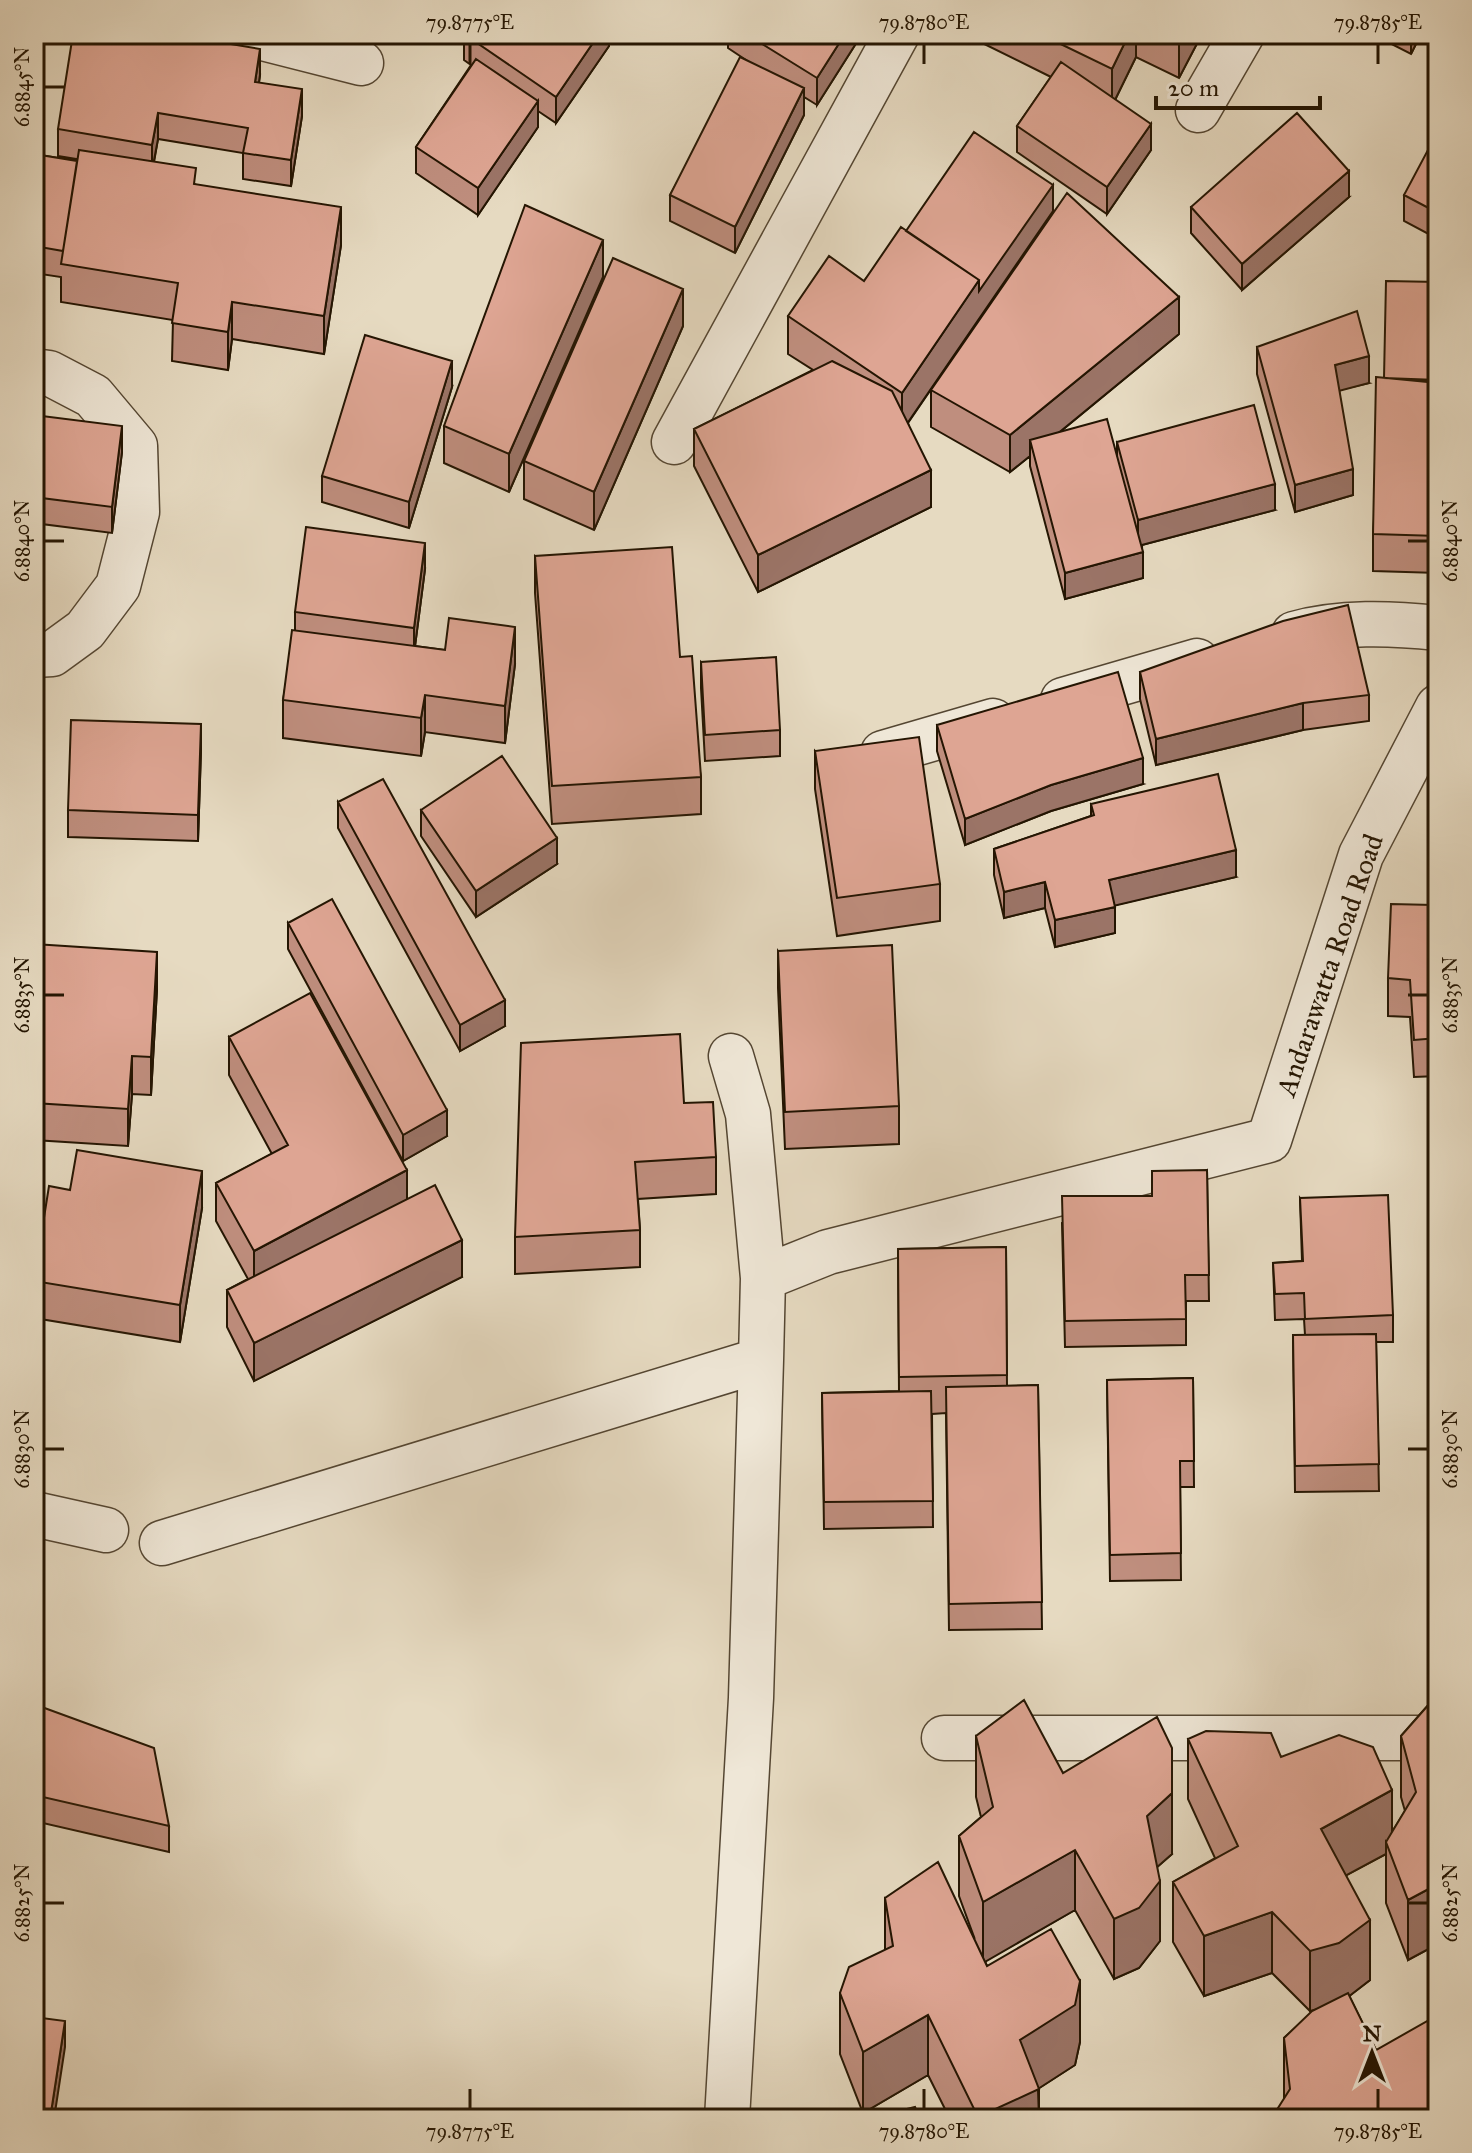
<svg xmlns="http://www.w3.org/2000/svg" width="1472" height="2153" viewBox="0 0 1472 2153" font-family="'IM FELL Great Primer',serif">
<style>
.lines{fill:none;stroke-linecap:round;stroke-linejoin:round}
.street-casing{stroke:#544632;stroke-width:47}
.street{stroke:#efe7d7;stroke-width:44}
.wall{fill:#bf8e7e;stroke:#241502;stroke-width:2}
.shaded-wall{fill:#9b7467;stroke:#241502;stroke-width:2}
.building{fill:#dea593;stroke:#241502;stroke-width:2}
.ticks{fill:none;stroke:#241502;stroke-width:3}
.labels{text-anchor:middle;stroke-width:6;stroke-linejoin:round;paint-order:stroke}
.street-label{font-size:28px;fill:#241502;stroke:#efe7d7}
.neatline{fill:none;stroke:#241502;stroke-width:3}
.ticks-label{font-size:20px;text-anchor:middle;fill:#241502}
</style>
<rect width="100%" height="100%" fill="#e6dac1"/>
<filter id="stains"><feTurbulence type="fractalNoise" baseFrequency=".0025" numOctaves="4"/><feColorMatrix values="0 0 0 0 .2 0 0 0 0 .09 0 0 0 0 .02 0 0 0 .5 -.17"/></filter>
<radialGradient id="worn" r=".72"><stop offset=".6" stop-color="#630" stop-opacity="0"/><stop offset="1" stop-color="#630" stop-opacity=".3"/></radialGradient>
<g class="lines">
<defs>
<path id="street" d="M247 34 361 63
M1198 110 1242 34
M34 371 49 373 93 396 135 446 137 512 118 586 85 630 52 654 34 655
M674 442 897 34
M1294 634C1340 621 1391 623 1438 628
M1063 700 1197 661
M883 753 993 721
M731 1056 748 1114 763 1278
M34 1514 106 1530
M162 1543 761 1360 763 1278 828 1252 1269 1140 1361 855 1438 707
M944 1738H1438
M727 2119 751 1698 761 1360"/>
</defs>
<!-- street casing -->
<use href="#street" class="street-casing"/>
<!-- street -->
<use href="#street" class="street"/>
</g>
<!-- wall -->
<path class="wall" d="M464 34H609V46L556 123 538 111V127L478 215 416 173V147L471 65 464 60Z
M728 34H862L817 105 804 97V115L735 253 670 221V195L746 60 728 48Z
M964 34H1202L1179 78 1136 57 1115 100 1151 150 1107 214 1017 152V126L1051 77Z
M1372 34H1421L1411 54Z
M260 75 259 83 302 116 291 186 243 179V153L158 139 154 162 196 185 341 245 324 354 232 339 228 370 172 361 173 320 61 302V277L34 273V154L77 161V159L58 156V129Z
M1438 153V239L1404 221V195Z
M1349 197 1242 290 1191 233V207Z
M1053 211 908 423 931 507 758 592 694 466V429L813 370 788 354V316L864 281 906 231Z
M603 277 509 492 444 463V426Z
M1438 282V573L1373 571V534L1384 378Z
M683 326 594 530 524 499V461Z
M1179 334 1060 432 1117 455V442L1275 510 1142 545 1143 578 1065 599 1030 466V456L1010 472 931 427V390Z
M1257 347 1369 383 1339 390 1353 495 1295 512 1257 374Z
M452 387 409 528 322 502V476Z
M34 415 122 452 112 533 34 523Z
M535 556 680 657 701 777V814L552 824 535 593Z
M425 569 415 646 445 650 515 664 505 743 425 732 421 756 283 738V700L295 631V612Z
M701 662 780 730V756L705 761 701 688Z
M1140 672 1369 695V721L1303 730 1156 765 1140 699Z
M937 725 1143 784 1051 811 965 845 937 751Z
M201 750 198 841 68 837V810Z
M815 751 940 884V921L837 936 815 789Z
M1438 757V888H1429V850Z
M338 802 505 1026 460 1051 338 828Z
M1091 804 1236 877 1115 905V933L1055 947 1045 908 1004 918 994 875V849L1091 816Z
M421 810 557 864 476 917 421 836Z
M288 923 447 1136 403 1161 288 949Z
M1433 937 1438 938V1076L1414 1077 1410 1017 1388 1016V978Z
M34 944 157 989 151 1095 132 1094 128 1146 34 1140Z
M778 951 899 1106V1144L785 1149 778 988Z
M229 1037 407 1199 462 1277 254 1381 227 1327V1290L248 1279 216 1221V1183L272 1154 229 1075Z
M684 1103 716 1157V1194L638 1199 640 1230V1267L515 1274V1237Z
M1207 1170 1209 1301H1186V1345L1065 1347 1062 1223 1152 1196Z
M70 1190 202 1208 180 1342 34 1318V1344V1278Z
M1300 1198 1393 1315V1342H1376L1379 1491 1295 1492 1293 1335H1305L1304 1319 1275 1320 1273 1263 1302 1261Z
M1006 1247 1007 1386 1038 1385 1042 1629 949 1630 946 1413 932 1414 933 1527 824 1529 822 1393 899 1391 898 1249Z
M1193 1378 1194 1487H1180L1181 1580 1110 1581 1107 1380Z
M1438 1694V1944L1408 1960 1386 1903V1854L1346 1875 1370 1980 1349 1996 1376 2050 1438 2119 1284 2098V2038L1316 2009 1310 2011 1272 1973 1204 1996 1173 1942V1882L1215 1858 1188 1799V1739L1281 1757 1392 1832 1405 1811 1401 1797V1736Z
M34 1729 169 1826V1852L34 1821Z
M976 1736 1063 1773 1172 1854 1157 1867 1160 1941 1139 1968 1114 1979 1075 1910 985 1961 987 1966 1080 2042 1075 2065 1039 2088V2119H950L928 2075 863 2113 840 2054V1993L885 1950V1898L974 1937 959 1896V1836L981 1817 976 1797Z"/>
<!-- shaded-wall -->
<path class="shaded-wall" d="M599 34H609V46L556 123V97Z
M845 34H862L817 105V78Z
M1129 34H1136V57L1112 106V69Z
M1182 34H1202L1179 78V41Z
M1411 34H1421L1411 54Z
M260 49V75L255 108V82Z
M804 88V115L735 253V227Z
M302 89V116L291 186V160Z
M538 101V127L478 215V188Z
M158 113V139L152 171V145Z
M1151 124V150L1107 214V187Z
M1349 171V197L1242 290V264Z
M1053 185V211L902 431V393L979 280Z
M341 207V245L324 354V316Z
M603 240V277L509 492V454Z
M683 289V326L594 530V492Z
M1179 297V334L1034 453 1030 440V456L1010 472V435Z
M232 302V339L228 370V332Z
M1369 356V383L1335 392V365Z
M452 361V387L409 528V502Z
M122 426V452L112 533V507Z
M1353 469V495L1295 512V485Z
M931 470V507L758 592V555Z
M1275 484V510L1138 546V520Z
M425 543V569L414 654V628Z
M1143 552V578L1065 599V573Z
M515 627V664L505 743V706Z
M425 695V732L421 756V718Z
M1303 703V730L1156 765V739Z
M201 724V750L198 841V815Z
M1143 758V784L1051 811 965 845V819L1051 785Z
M557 838V864L476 917V891Z
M1236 850V877L1109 907V880Z
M1045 882V908L1004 918V892Z
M1115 907V933L1055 947V920Z
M157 952V989L151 1095V1057Z
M505 1000V1026L460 1051V1025Z
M132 1056V1094L128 1146V1109Z
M447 1110V1136L403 1161V1135Z
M407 1170V1207L254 1289V1251Z
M202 1171V1208L180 1342V1305Z
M462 1240V1277L254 1381V1343Z
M1392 1790V1850L1386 1842V1854L1321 1889V1829Z
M1172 1793V1854L1147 1876V1816Z
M1075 1850V1910L983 1963V1902Z
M1160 1881V1941L1139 1968 1114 1979V1919Z
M1438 1884V1944L1408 1960V1900Z
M1272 1912V1973L1204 1996V1936Z
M1370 1920V1980L1339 2004 1310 2011V1951Z
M1080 1981V2042L1075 2065 1038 2089 1039 2119H978V2117L1020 2040Z
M928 2015V2075L863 2113V2052Z
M65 2021V2047L54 2119H50Z"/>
<!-- building -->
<path class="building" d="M73 34H171L260 49 255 82 302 89 291 160 243 153 248 128 158 113 152 145 58 129Z
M464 34H599L556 97Z
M746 34H845L817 78Z
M1040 34H1129L1112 69Z
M1165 34H1182L1179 41Z
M740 57 804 88 735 227 670 195Z
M476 59 538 101 478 188 416 147Z
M1061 62 1151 124 1107 187 1017 126Z
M1297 113 1349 171 1242 264 1191 207Z
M974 132 1053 185 979 291V280L906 231Z
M1429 148 1438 153V213L1404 195Z
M79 150 196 168 194 184 341 207 324 316 232 302 228 332 172 323 178 283 61 264Z
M34 154 77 161 63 251 34 246Z
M1067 193 1179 297 1010 435 931 390Z
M525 205 603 240 509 454 444 426Z
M901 227 979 280 902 393 788 316 829 256 864 281Z
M613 258 683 289 594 492 524 461Z
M1386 281 1438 282V380L1384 378Z
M1357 311 1369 356 1335 365 1353 469 1295 485 1257 347Z
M365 335 452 361 409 502 322 476Z
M832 361 892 391 931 470 758 555 694 429Z
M1376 377 1438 383V536L1373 534Z
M1254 405 1275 484 1138 520 1117 442Z
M34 415 122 426 112 507 34 497Z
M1107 419 1143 552 1065 573 1030 440Z
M306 527 425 543 414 628 295 612Z
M672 547 680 657 692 656 701 777 552 786 535 556Z
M1348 605 1369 695 1303 703 1156 739 1140 672 1283 621Z
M449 618 515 627 505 706 425 695 421 718 283 700 292 630 445 650Z
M776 657 780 730 705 735 701 662Z
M1118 672 1143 758 1051 785 965 819 937 725Z
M71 720 201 724 198 815 68 810Z
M919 737 940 884 837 898 815 751Z
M502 756 557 838 476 891 421 810Z
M1438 757V851L1429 850Z
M1218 774 1236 850 1109 880 1115 907 1055 920 1045 882 1004 892 994 849 1094 815 1091 804Z
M383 779 505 1000 460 1025 338 802Z
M332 899 447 1110 403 1135 288 923Z
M1391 904 1433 905 1431 937 1438 938V1038L1414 1040 1410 980 1388 978Z
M34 944 157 952 151 1057 132 1056 128 1109 34 1103Z
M892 945 899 1106 785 1112 778 951Z
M310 993 407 1170 254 1251 216 1183 288 1145 229 1037Z
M680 1034 684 1103 713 1102 716 1157 635 1162 640 1230 515 1237 521 1043Z
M77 1150 202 1171 180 1305 34 1281 49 1186 70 1190Z
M1207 1170 1209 1275H1185L1186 1319 1065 1321 1062 1196H1152V1171Z
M435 1185 462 1240 254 1343 227 1290Z
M1388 1195 1393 1315 1305 1319 1304 1293 1275 1294 1273 1263 1303 1261 1300 1198Z
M1006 1247 1007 1375 899 1377 898 1249Z
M1376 1334 1379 1464 1295 1466 1293 1335Z
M1193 1378 1194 1461H1180L1181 1553 1110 1555 1107 1380Z
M1038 1385 1042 1602 949 1604 946 1387Z
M931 1391 933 1501 824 1502 822 1393Z
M1438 1694V1884L1408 1900 1386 1842 1416 1792 1401 1736Z
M1024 1700 1063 1773 1157 1717 1172 1748V1793L1147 1816 1160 1881 1139 1908 1114 1919 1075 1850 983 1902 959 1836 993 1807 976 1736Z
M39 1706 154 1748 169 1826 34 1795V1729Z
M1206 1731 1271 1733 1281 1757 1339 1735 1373 1747 1392 1790 1321 1829 1370 1920 1339 1943 1310 1951 1272 1912 1204 1936 1173 1882 1238 1846 1188 1739Z
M938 1862 987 1966 1051 1929 1080 1981 1075 2005 1020 2040 1039 2089 978 2117 928 2015 863 2052 840 1993 849 1967 893 1946 885 1898Z
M1348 1993 1376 2050 1438 2015V2119H1271L1290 2089 1284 2038 1312 2011Z
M34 2017 65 2021 50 2119H34Z
M915 2107 920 2119H890L895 2112Z"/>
<!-- ticks -->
<path class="ticks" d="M470 44V64M924 44V64M1378 44V64M44 87H64M44 541H64M1408 541H1428M44 995H64M1408 995H1428M44 1449H64M1408 1449H1428M44 1903H64M1408 1903H1428M470 2089V2109M924 2089V2109M1378 2089V2109"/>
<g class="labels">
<!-- street labels -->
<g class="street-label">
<text transform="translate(1329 965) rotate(-71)" y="10">Andarawatta Road Road</text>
</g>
</g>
<!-- margin -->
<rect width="1472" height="2153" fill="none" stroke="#e6dac1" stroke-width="88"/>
<!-- north arrow -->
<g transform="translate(1372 2053)" stroke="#efe7d7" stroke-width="6" paint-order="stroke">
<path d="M0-6L14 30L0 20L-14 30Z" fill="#241502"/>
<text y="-12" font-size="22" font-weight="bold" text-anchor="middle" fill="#241502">N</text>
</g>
<!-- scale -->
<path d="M1156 96v12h164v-12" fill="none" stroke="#241502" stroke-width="4"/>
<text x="1168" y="96" font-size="24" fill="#241502" stroke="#efe7d7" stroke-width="6" paint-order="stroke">20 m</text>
<rect x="44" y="44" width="1384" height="2065" class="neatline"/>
<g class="ticks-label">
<text x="470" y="29">79.8775°E</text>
<text x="924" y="29">79.8780°E</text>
<text x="1378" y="29">79.8785°E</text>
<text transform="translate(22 87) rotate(-90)" y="7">6.8845°N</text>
<text transform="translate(22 541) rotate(-90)" y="7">6.8840°N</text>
<text transform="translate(1450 541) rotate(-90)" y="7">6.8840°N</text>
<text transform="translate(22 995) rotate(-90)" y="7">6.8835°N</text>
<text transform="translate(1450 995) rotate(-90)" y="7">6.8835°N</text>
<text transform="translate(22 1449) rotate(-90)" y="7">6.8830°N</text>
<text transform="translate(1450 1449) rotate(-90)" y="7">6.8830°N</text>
<text transform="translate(22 1903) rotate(-90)" y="7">6.8825°N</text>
<text transform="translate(1450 1903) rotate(-90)" y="7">6.8825°N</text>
<text x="470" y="2138">79.8775°E</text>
<text x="924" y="2138">79.8780°E</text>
<text x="1378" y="2138">79.8785°E</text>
</g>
<rect width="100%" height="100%" filter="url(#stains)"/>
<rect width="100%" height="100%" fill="url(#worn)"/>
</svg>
